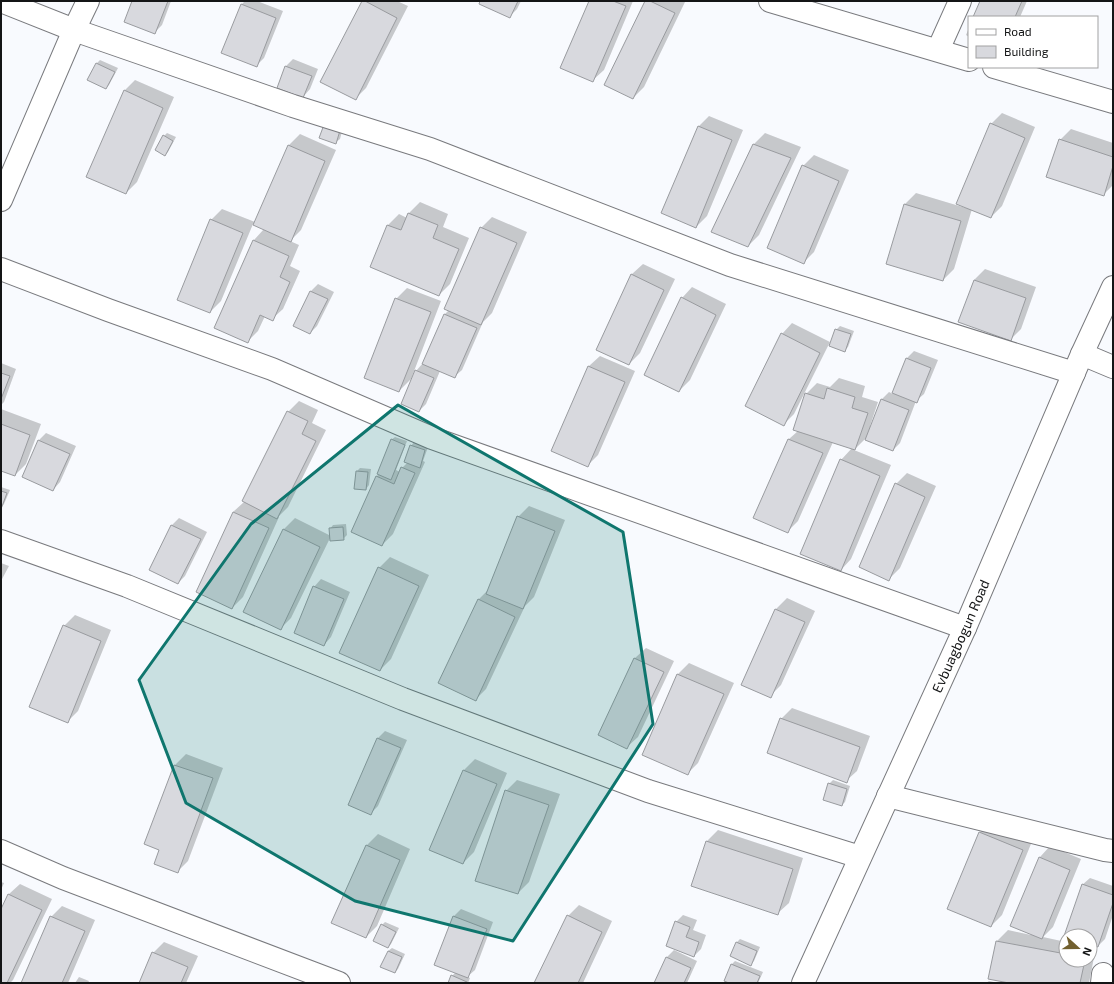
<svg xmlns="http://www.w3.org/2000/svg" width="1114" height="984" viewBox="0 0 1114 984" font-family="'Exo 2',sans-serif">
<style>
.shadow{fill:#0003}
.building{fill:#d8d9de;stroke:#999b9f}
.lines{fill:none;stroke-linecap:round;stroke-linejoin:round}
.street-casing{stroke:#797a7e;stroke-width:24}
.street{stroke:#fff;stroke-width:22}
.marked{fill:#0f766e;fill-opacity:0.2;stroke:#0f766e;stroke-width:3;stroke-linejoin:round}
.labels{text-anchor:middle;stroke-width:3;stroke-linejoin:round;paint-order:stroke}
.street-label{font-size:14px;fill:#141516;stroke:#fff}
</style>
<rect width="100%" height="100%" fill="#f8fafe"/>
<!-- shadow -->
<path class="shadow" d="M133 1H171L162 25 155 32Z
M245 1H257L283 11 264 58 256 66 241 5Z
M363 1H397L408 6 366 88 355 99Z
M481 1H521L517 9 510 16Z
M590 1H633L604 70 593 80Z
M646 1H682L685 2 644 87 633 98Z
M981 1H1027L1020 17H974Z
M969 28V37L966 35Z
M293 59 318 69 310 89 303 97 286 66Z
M100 60 118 68 109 85 106 88 89 80 97 63Z
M135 80 174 97 137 182 126 193 124 91Z
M1002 113 1035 127 1002 206 991 217 972 209 954 269 943 280 905 204 916 193 966 208 991 124Z
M709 116 743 130 707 216 696 227 698 127Z
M326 123 344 124 340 139 336 142Z
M1071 129 1113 143V185L1103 195 1060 140Z
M167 133 176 137 168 152 165 155 164 136Z
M765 133 801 147 759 235 748 246 712 232 754 144Z
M300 134 336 150 301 230 290 241 299 245 290 266 300 271 283 309 272 319 265 316 258 331 247 342 215 327 254 240 264 229 253 224 221 301 210 312 211 220 222 209 255 222 289 145Z
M814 155 849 170 814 252 803 263V166Z
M420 202 448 214 443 227 469 238 450 284 439 295 371 267 388 225 399 214 407 218 409 213Z
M492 217 527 232 492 313 483 322 462 370 454 377 440 371 426 404 419 411 416 371 423 363 445 314 449 310 481 228Z
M643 264 675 279 640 353 629 364 597 349 632 274Z
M985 269 1036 287 1021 329 1010 340 960 322 974 280Z
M318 284 334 292 317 326 310 333 294 326 311 291Z
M692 287 726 304 690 380 679 391 682 298Z
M407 288 441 301 411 379 399 391 396 299Z
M792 323 830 342 794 414 783 425 782 334Z
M840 326 854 331 848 347 844 351 836 330Z
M914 351 938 360 924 394 916 401 900 443 893 450 865 439 854 450 891 465 851 559 841 570V460L852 448 833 442 798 521 787 532 755 518 789 439 798 431 806 394 817 383 830 387 839 378 865 386 862 397 878 402 870 426H872L882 399 889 392 893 394 907 358Z
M600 356 635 371 598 455 587 466 589 366Z
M1 363 16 369 4 402 1 405Z
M299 401 318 410 312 423 326 430 288 507 278 517H279L243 597 232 608 233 512 244 502 288 412Z
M1 409 41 424 26 464 15 475 1 470Z
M46 433 76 446 60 482 53 490 39 440Z
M395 437 407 441 396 470 400 472 402 468 408 462 411 446 414 442 428 447 423 461 425 462 393 534 382 545 376 477 379 474 391 440Z
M360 468 371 469 369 485 366 489 357 471Z
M907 473 936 486 900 568 889 579 896 484Z
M1 487 10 490 4 504 1 508Z
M529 506 565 520 534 597 525 606 486 689 476 699 478 600 488 590 518 517Z
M179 518 207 532 185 576 178 583 150 569 172 525Z
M295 518 331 536 291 618 280 629 244 612 284 529Z
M346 524 347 535 343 539 330 529 333 525Z
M390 557 429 575 391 659 380 670 379 568Z
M1 563 9 566 1 581Z
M321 579 350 592 331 637 324 645 314 587Z
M787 598 815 611 781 685 770 696 743 684 776 609Z
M75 615 111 630 78 711 67 722 64 626Z
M646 648 674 661 638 737 627 747 599 734 635 658Z
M689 663 734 683 698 763 687 774 643 755 678 674Z
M792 708 870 736 857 771 846 781 781 719Z
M385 731 407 740 378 806 371 813 349 804 378 738Z
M186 754 223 768 188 861 177 872 160 850 146 844 175 765Z
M475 759 507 773 474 852 463 863 431 850 464 770Z
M517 780 560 794 529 882 518 893 506 791Z
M833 780 850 786 845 802 842 805 829 784Z
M991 821 1033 839 1002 915 991 926 980 832Z
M718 830 803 858 789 903 778 913 707 841Z
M378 834 410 849 377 926 366 937 333 922 367 845Z
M1050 846 1081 859 1053 927 1043 937 1066 942V960H1090V946L1096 947 1089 983H1014L997 941 1008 930 1031 935 1040 857Z
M1090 878 1113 886V915L1105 939 1098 946 1090 943V936H1069L1082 885Z
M1 882 4 883 1 890Z
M20 884 52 899 13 980 10 983H1V912L9 894Z
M579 905 612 921 583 983H536L568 916Z
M62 906 95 920 68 983H22L51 917Z
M461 909 493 922 475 970 467 977 470 978 468 983H449L452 976 456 972 435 964 454 916Z
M683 915 697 920 693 930 706 935 701 949 694 956 676 922Z
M385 922 399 928 391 944 388 947 382 925Z
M740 939 760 947 754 961 751 964 731 956 737 942Z
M164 942 198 956 186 983H140L153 953Z
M392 948 405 954 398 969 395 972 388 951Z
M674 950 697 961 687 983H655L667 957Z
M735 961 763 972 758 983H732L725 980 732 964Z
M79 977 89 981 88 983H75Z
M989 981 998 983H986Z"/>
<!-- building -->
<path class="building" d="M132 1H168L155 34 124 22Z
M362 1H365L397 18 356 100 320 82Z
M480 1H518L510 18 479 4Z
M589 1H613L626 6 593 82 560 68Z
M645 1H650L675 13 633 99 604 85Z
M980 1H1022L1015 17H973Z
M241 4 276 18 257 67 221 53Z
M96 63 115 72 106 89 87 80Z
M285 66 312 76 303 98 277 88Z
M124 90 163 108 126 194 86 177Z
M325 122 341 127 336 144 319 138Z
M990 123 1025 138 991 218 956 204Z
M698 126 732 140 696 228 661 213Z
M163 135 173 141 165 156 155 150Z
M1059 139 1113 157V166L1104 196 1046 177Z
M753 144 791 158 748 247 711 232Z
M288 145 325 161 291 242 253 225Z
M802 165 839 181 804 264 767 248Z
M904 204 961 221 943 281 886 264Z
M408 213 438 225 433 238 459 249 439 296 370 267 387 225 401 230Z
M210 219 243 233 210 313 177 300Z
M480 227 517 243 481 325 444 309Z
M253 240 289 256 280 277 290 282 273 321 260 315 248 343 214 328Z
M631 274 664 290 629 365 596 350Z
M974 280 1026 298 1011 341 958 322Z
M310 291 328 299 310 334 293 326Z
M681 297 716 315 679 392 644 375Z
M395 298 431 312 399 392 364 378Z
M444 314 477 328 455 378 422 364Z
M835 329 851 334 845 352 829 346Z
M781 333 820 353 784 426 745 406Z
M906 358 931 368 917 403 892 393Z
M588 366 625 382 588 467 551 451Z
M415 370 434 378 419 412 401 404Z
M1 373 10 376 1 399Z
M827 388 855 397 852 408 868 413 855 450 793 430 805 393 824 399Z
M881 399 909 410 893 451 865 440Z
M287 411 308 421 302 434 316 441 277 519 242 501Z
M1 424 30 435 15 476 1 471Z
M391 439 405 445 391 480 377 474Z
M788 439 823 453 788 533 753 518Z
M38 440 70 454 53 491 22 477Z
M410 445 425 450 420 468 404 462Z
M840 459 880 476 841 571 800 554Z
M401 467 415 473 382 546 351 532 376 476 394 484Z
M356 471 368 472 366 490 354 489Z
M895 483 925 497 889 581 859 567Z
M1 491 7 493 1 509Z
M233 512 269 528 232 609 196 592Z
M517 516 555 531 523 609 486 594Z
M171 525 201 539 178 584 149 570Z
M343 527 344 540 330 541 329 528Z
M283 529 320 547 281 630 243 612Z
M378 567 419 586 380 671 339 653Z
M313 586 344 599 324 646 294 633Z
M478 599 515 617 476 701 438 683Z
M775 609 805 622 771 698 741 685Z
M63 625 101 641 68 723 29 707Z
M634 658 664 672 627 749 598 735Z
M677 674 724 694 688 775 642 755Z
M780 718 860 747 847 783 767 753Z
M377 738 401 748 371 815 348 805Z
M174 765 213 778 178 873 154 864 159 850 144 844Z
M463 770 497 784 463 864 429 850Z
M828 783 847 789 842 806 823 800Z
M505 790 549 805 518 894 475 881Z
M979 832 1023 850 991 927 947 909Z
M706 841 793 869 778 915 691 886Z
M366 845 400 860 366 938 331 923Z
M1039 857 1070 870 1042 939 1010 926Z
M1082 884 1113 895V903L1098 947 1090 944V936H1064Z
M8 894 42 910 7 983H1V909Z
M567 915 602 932 578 983H534Z
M50 916 85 931 62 983H21Z
M453 916 487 929 468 978 434 965Z
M675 921 690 927 686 937 699 942 694 957 666 946Z
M381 924 396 932 388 948 373 941Z
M996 941 1066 954V960H1085L1080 983H1009L988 979Z
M736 942 757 951 751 966 730 956Z
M388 951 402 957 395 973 380 967Z
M152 952 188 967 181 983H139Z
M666 957 691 968 684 983H654Z
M731 964 760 976 757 983H729L724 981Z
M451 975 467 982 466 983H448Z"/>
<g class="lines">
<defs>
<g id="street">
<path d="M1 1 74 30 293 106 430 149 730 265 1074 373"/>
<path d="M770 1 969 60"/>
<path d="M938 50 960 1"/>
<path d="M994 67 1113 102"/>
<path d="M1 200 74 30 88 1"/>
<path d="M1 269 108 310 272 369 432 438 965 628"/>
<path d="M1082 354 1113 367"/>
<path d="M1 541 127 586 403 699 648 791 860 857"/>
<path d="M888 796 1105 850 1113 851"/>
<path d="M1 851 63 878 339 983"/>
<path id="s1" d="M803 983 965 628 1082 354 1113 287"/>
<path d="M1102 983 1103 974"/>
</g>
</defs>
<!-- street casing -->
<use href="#street" class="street-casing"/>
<!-- street -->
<use href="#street" class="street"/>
</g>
<!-- marked area -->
<path class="marked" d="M398 405 623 532 653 724 513 941 355 901 186 803 139 680 251 524Z"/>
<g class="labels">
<!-- street labels -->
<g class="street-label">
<text dy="5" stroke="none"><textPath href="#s1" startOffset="381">Evbuagbogun Road</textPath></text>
</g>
</g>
<!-- border -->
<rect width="1114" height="984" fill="none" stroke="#141516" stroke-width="4"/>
<!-- legend -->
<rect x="968" y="16" width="130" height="52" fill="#ffffff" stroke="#a1a1a2"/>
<rect x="976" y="29" width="20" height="6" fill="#ffffff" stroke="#a1a1a2"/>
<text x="1004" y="36" font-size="12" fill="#141516">Road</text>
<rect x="976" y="46" width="20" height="12" fill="#d8d9de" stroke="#a1a1a2"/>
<text x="1004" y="56" font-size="12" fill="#141516">Building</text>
<!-- north arrow -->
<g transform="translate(1078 948) rotate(111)"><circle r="19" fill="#ffffff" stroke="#a1a1a2"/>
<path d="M0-3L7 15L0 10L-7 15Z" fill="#72602e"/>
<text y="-6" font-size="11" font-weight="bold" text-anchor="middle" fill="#141516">N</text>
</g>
</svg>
